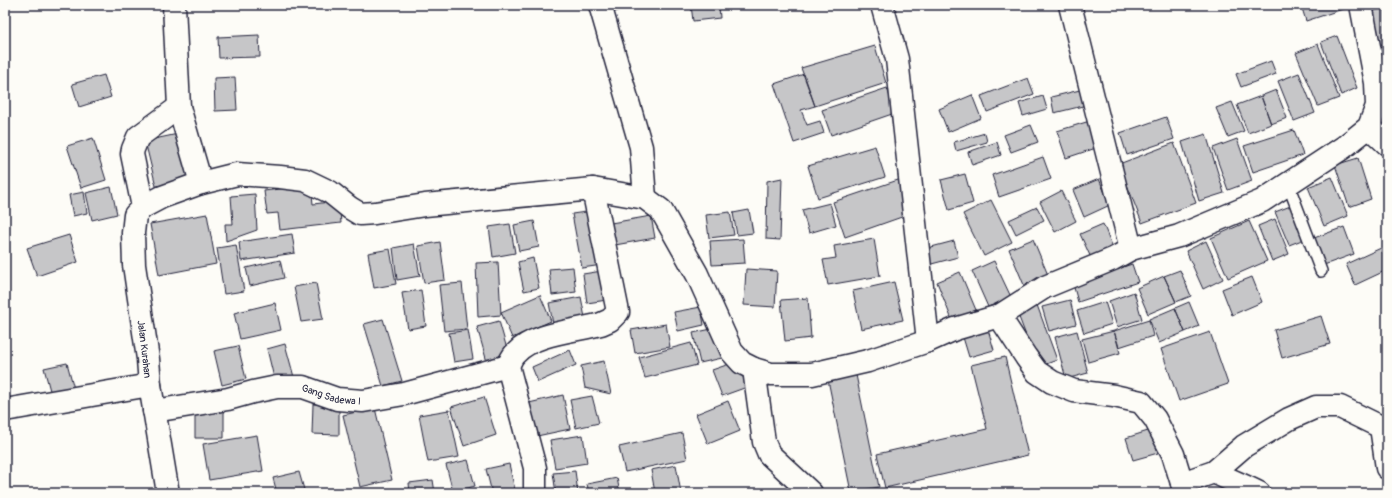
<svg xmlns="http://www.w3.org/2000/svg" width="1392" height="498" viewBox="0 0 1392 498" font-family="Pangolin,sans-serif">
<style>
.building{fill:#c6c6c8;stroke:#22223b}
.lines{fill:none;stroke-linecap:round;stroke-linejoin:round}
.lane-casing{stroke:#22223b;stroke-width:14}
.street-casing{stroke:#22223b;stroke-width:25}
.lane{stroke:#fdfcf7;stroke-width:11}
.street{stroke:#fdfcf7;stroke-width:22}
.labels{text-anchor:middle;stroke-width:3;stroke-linejoin:round;paint-order:stroke}
.street-label{font-size:10px;fill:#22223b;stroke:#fdfcf7}
</style>
<rect width="100%" height="100%" fill="#fdfcf7"/>
<filter id="ink" filterUnits="userSpaceOnUse"><feTurbulence type="fractalNoise" baseFrequency=".025" numOctaves="2"/><feDisplacementMap in="SourceGraphic" scale="8" xChannelSelector="R" yChannelSelector="G"/><feConvolveMatrix kernelMatrix="1 2 1 2 8 2 1 2 1" color-interpolation-filters="sRGB"/></filter>
<g filter="url(#ink)">
<!-- building -->
<path class="building" d="M691 5H719L720 18 693 21Z
M1301 5H1348L1349 7 1306 21Z
M1387 7V43L1378 45 1369 12Z
M259 35 260 57 219 58 218 37Z
M1337 36 1357 88 1341 95 1321 42Z
M1318 44 1339 98 1318 106 1296 53Z
M875 46 886 83 815 106 801 68Z
M1271 61 1276 74 1241 87 1236 74Z
M1299 73 1315 113 1294 121 1278 81Z
M804 74 815 106 801 110 807 125 820 121 824 133 794 143 774 84Z
M104 75 111 97 79 107 72 84Z
M235 77 237 110 215 111 214 78Z
M1028 78 1034 94 987 112 981 96Z
M887 88 895 113 831 135 822 110Z
M1084 89 1087 105 1054 113 1051 97Z
M1276 90 1287 118 1271 124 1261 96Z
M972 95 981 118 948 132 939 109Z
M1043 96 1047 109 1023 116 1019 103Z
M1261 96 1271 124 1248 133 1237 105Z
M1232 102 1244 131 1228 137 1216 108Z
M1166 117 1174 139 1127 155 1120 133Z
M1093 120 1102 146 1066 158 1057 131Z
M1031 125 1038 142 1011 152 1004 135Z
M1294 130 1303 155 1253 172 1244 146Z
M985 133 987 142 956 151 954 142Z
M178 134 189 182 157 190 145 141Z
M1206 134 1224 193 1199 201 1182 142Z
M93 138 106 180 81 188 67 146Z
M1237 139 1252 181 1228 190 1213 148Z
M997 142 1001 155 972 165 968 152Z
M1174 143 1196 203 1142 223 1119 164Z
M875 146 885 177 818 198 808 166Z
M1043 157 1051 179 999 197 992 175Z
M1358 158 1371 199 1349 207 1335 165Z
M965 174 973 203 949 210 941 180Z
M1332 177 1348 216 1324 226 1308 187Z
M782 178 780 240 766 239 767 181Z
M901 179 913 213 845 237 833 202Z
M1099 179 1110 205 1084 217 1073 190Z
M311 185 313 204 339 201 341 223 280 230 278 213 267 214 264 191Z
M111 187 117 214 92 220 86 193Z
M1061 191 1076 221 1055 232 1040 202Z
M84 192 87 213 73 216 69 195Z
M255 194 257 230 226 241 225 224H233L231 196Z
M991 200 1012 242 984 256 963 214Z
M830 203 836 225 809 233 802 210Z
M1293 205 1307 238 1289 245 1275 212Z
M1037 207 1044 220 1016 234 1009 220Z
M749 210 753 233 737 235 733 213Z
M593 211 602 265 582 268 572 214Z
M730 212 734 235 709 238 706 215Z
M207 214 216 264 159 275 150 224Z
M651 216 655 238 615 245 611 223Z
M1275 219 1289 254 1272 261 1258 226Z
M534 221 539 247 519 251 514 225Z
M1249 221 1267 261 1228 278 1211 238Z
M510 224 515 253 493 257 489 227Z
M1103 224 1114 250 1092 260 1080 234Z
M1344 227 1354 254 1324 265 1314 238Z
M292 234 295 253 241 261 239 242Z
M69 235 78 262 37 276 27 248Z
M743 239 745 263 712 265 710 241Z
M874 239 880 276 828 285 823 260 836 258 834 246Z
M1033 239 1048 275 1024 285 1009 249Z
M954 241 958 257 924 266 920 250Z
M1206 241 1223 279 1203 289 1186 251Z
M440 242 445 280 424 283 418 246Z
M414 244 420 276 397 280 393 248Z
M236 245 244 291 224 294 217 248Z
M1381 248 1387 262V270L1355 285 1346 264Z
M390 249 396 284 374 288 368 253Z
M533 258 539 288 524 291 518 262Z
M280 260 284 278 250 286 246 268Z
M994 261 1011 297 988 307 972 271Z
M498 262 501 315 478 317 476 263Z
M1132 264 1138 282 1078 302 1073 284Z
M573 267 576 292 552 295 549 269Z
M746 269 777 271 775 307 744 305Z
M1180 270 1191 296 1176 302 1164 276Z
M602 271 607 300 587 303 583 274Z
M960 272 976 310 952 320 937 282Z
M1164 276 1176 302 1148 314 1137 288Z
M1252 277 1262 302 1232 315 1222 289Z
M894 282 903 320 861 329 853 291Z
M316 283 323 319 301 322 294 287Z
M462 283 467 329 444 331 439 285Z
M421 290 426 326 408 329 402 293Z
M1134 292 1142 319 1117 327 1109 301Z
M540 295 551 321 512 338 501 312Z
M581 297 586 323 554 329 549 303Z
M808 298 811 338 785 341 781 300Z
M1070 300 1076 324 1049 331 1042 307Z
M1105 302 1112 324 1084 333 1077 311Z
M1189 302 1199 326 1185 332 1175 308Z
M275 303 281 330 240 339 234 313Z
M1037 305 1057 360 1038 367 1017 312Z
M701 307 704 325 678 331 674 312Z
M1175 308 1185 332 1159 343 1149 319Z
M1321 316 1330 344 1282 358 1274 330Z
M383 319 402 381 383 386 364 324Z
M1149 320 1153 336 1119 347 1114 331Z
M499 321 509 356 487 362 477 327Z
M666 324 670 347 635 353 631 330Z
M987 326 994 350 969 357 962 334Z
M716 328 722 358 700 363 693 333Z
M468 330 473 359 454 362 449 333Z
M1077 331 1088 373 1066 379 1055 337Z
M1114 331 1120 353 1088 362 1082 339Z
M1210 332 1228 384 1179 401 1161 349Z
M691 343 697 365 645 378 639 357Z
M285 344 294 377 275 382 267 349Z
M238 346 246 379 222 385 214 351Z
M570 350 576 365 538 382 532 367Z
M1005 357 1028 455 885 488 877 454 987 429 971 365Z
M604 361 611 394 585 388 581 366Z
M738 361 747 387 722 396 712 370Z
M67 363 76 396 53 402 44 368Z
M855 370 879 487 851 492 827 375Z
M563 395 570 429 537 436 529 403Z
M592 396 599 423 576 428 570 400Z
M484 397 496 435 464 446 451 407Z
M728 401 740 431 708 444 696 414Z
M313 404H339V435L312 434Z
M375 408 392 480 360 487 343 415Z
M449 410 459 457 428 462 419 415Z
M195 411H224V438H195Z
M1151 430 1158 453 1133 460 1126 438Z
M682 433 687 459 625 472 619 447Z
M257 435 263 471 209 480 203 444Z
M583 435 587 463 555 468 550 440Z
M468 460 475 486 453 492 446 465Z
M509 464 515 490 503 493H492L486 469Z
M676 465 681 493H655L651 470Z
M575 471 578 493H556L553 473Z
M299 472 305 493H277L273 478Z
M617 478 620 493H589L587 484Z
M433 480 435 493H410L409 483Z"/>
<g class="lines">
<defs>
<path id="lane" d="M601 9 615 5
M1288 184 1321 271"/>
<g id="street">
<path d="M174 5 179 107 201 183"/>
<path d="M600 5 641 147 645 198"/>
<path d="M882 5 897 59 928 341"/>
<path d="M1070 5 1131 249"/>
<path d="M1369 127 1387 144"/>
<path d="M143 207 132 154 133 149 138 137 179 107"/>
<path d="M999 316 1026 357 1037 372 1052 382 1074 391 1114 396 1141 402 1155 419 1173 454 1185 493"/>
<path d="M754 369 764 442 769 454 811 493"/>
<path d="M5 410 150 385"/>
<path id="s1" d="M154 411 228 399 253 392 277 387H303L337 399 363 401 404 394 508 366"/>
<path d="M1381 427 1387 468"/>
<path d="M1214 472C1229 480 1244 485 1259 493"/>
<path d="M1182 483 1214 472 1244 446 1289 419 1316 407H1340L1381 427H1387"/>
<path d="M168 493 150 385 148 359 134 265 133 233 135 215 143 207 162 197 201 183 237 174 280 177 305 180 330 192 350 208 360 214 375 213 425 205 593 189 645 198 661 210 697 274 732 352 742 363 754 369 771 374H812L868 361 928 341 955 329 999 316 1045 287 1113 259 1131 249 1179 236 1262 201 1344 147 1369 127 1377 106 1376 83 1361 5"/>
<path d="M535 493V468L508 366C510 362 512 356 516 353 534 333 576 331 601 324L610 320 618 312 593 189"/>
</g>
</defs>
<!-- lane casing -->
<use href="#lane" class="lane-casing"/>
<!-- street casing -->
<use href="#street" class="street-casing"/>
<!-- lane -->
<use href="#lane" class="lane"/>
<!-- street -->
<use href="#street" class="street"/>
</g>
</g>
<g class="labels">
<!-- street labels -->
<g class="street-label">
<text transform="translate(145 349) rotate(83)" y="4">Jalan Kurahan</text>
<text dy="4" stroke="none"><textPath href="#s1" startOffset="181">Gang Sadewa I</textPath></text>
</g>
</g>
<!-- margin -->
<rect width="1392" height="498" fill="none" stroke="#fdfcf7" stroke-width="20"/>
<rect x="10" y="10" width="1372" height="478" fill="none" stroke="#22223b" stroke-width="1.5" filter="url(#ink)"/>
</svg>
